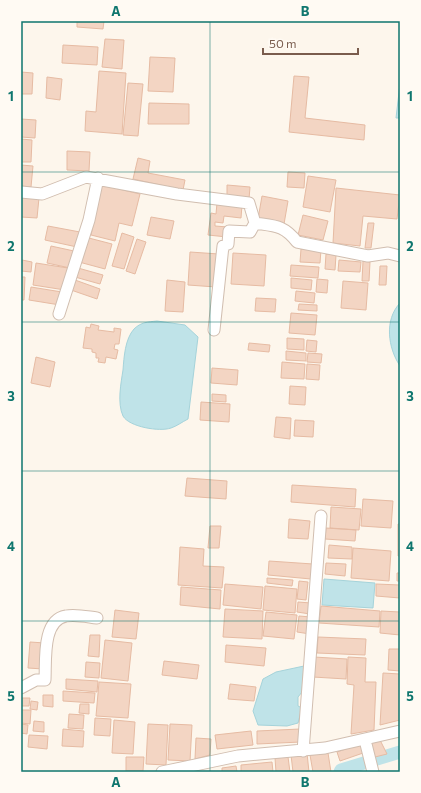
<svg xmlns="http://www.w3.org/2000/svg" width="421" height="793" viewBox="0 0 421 793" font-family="Commissioner,sans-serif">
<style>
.water{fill:#bfe3e8;stroke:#a5d3da}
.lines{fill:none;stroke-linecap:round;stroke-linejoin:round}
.canal{stroke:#bfe3e8;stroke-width:13}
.building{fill:#f3d5c3;stroke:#e6bba3}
.minor-casing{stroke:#d1beb0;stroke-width:13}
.minor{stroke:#fff;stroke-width:11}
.grid{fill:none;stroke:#0f766e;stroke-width:1;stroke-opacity:0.55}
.neatline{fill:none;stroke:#0f766e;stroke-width:1.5}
.grid-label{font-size:13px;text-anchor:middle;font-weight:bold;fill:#0f766e}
</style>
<rect width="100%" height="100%" fill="#fdf6ec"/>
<!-- water -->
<path class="water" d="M400 84V118H396Z
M400 303V366C388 348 384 320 400 303Z
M157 321 185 325 198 337 188 419C182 422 177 426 171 428 160 432 129 427 123 416 117 403 121 383 123 370 124 357 125 339 134 329 141 322 148 322 157 321Z
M324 579 375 583 373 608 322 605Z
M304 666 302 692 298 697V706L302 708 298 723 287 726 258 725 253 711 263 679 276 672Z"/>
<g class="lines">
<!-- canal -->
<path class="canal" d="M340 772 341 770 400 752"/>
</g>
<!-- building -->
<path class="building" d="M77 21H104L103 29 77 27Z
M105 39 124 40 122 69 102 67Z
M63 45 98 47 97 65 62 63Z
M150 57 175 58 173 92 148 91Z
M99 71 126 73 122 134 85 131 86 111 96 112Z
M21 72 33 73 32 94H21Z
M294 76 309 77 305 118 365 125 364 140 289 132Z
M47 77 62 79 60 100 46 98Z
M128 83 143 84 138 136 123 135Z
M149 103 189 104V124H148Z
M21 119 36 120 35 138 21 137Z
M21 139 32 140 31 162H21Z
M67 151 90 152 89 171 67 170Z
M138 158 150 161 148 173 185 180 183 190 133 179Z
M21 165 33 166 31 187 21 186Z
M288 172 305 173 304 188 287 187Z
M308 176 336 180 330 212 303 207Z
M102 185 140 194 132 226 119 223 115 241 91 235Z
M227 185 250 187 249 199 227 198Z
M336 188 400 195 397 219 363 216 360 246 333 243Z
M21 196 39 198 37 218 21 217Z
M262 196 288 201 284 224 258 219Z
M217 203 242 205 241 218 224 216 223 223 215 222V226L228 227 227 237 208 235 211 213 216 214Z
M303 215 328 221 323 240 298 235Z
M151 217 174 221 170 239 147 235Z
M368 223H374L371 248H365Z
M48 226 80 232 77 247 45 240Z
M122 233 134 237 124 269 112 266Z
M85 237 112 244 105 269 79 262Z
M137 239 146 242 135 274 126 271Z
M51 246 74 251 70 268 47 263Z
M301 249 321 250 320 263 300 262Z
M190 252 219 254 216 287 188 285Z
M233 253 266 255 264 286 231 284Z
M326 254 336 255 335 270 325 269Z
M22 260 32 262 31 272 21 271Z
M339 260 361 262 360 272 338 271Z
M363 261 370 262 369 281H362Z
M36 263 68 268 65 290 33 285Z
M291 265 319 267 318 278 290 276Z
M380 266H387L386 285H379Z
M78 268 103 275 100 284 75 277Z
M21 277H25L24 300H21Z
M291 278 312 280 311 290 291 288Z
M317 279 328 280 327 293 316 292Z
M75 280 100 289 97 299 71 290Z
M167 280 185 282 183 312 165 311Z
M343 281 368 283 366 310 341 308Z
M31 287 62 292 60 305 29 300Z
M296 291 315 293 314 303 295 301Z
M256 298 276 299 275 312 255 311Z
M299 304 317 305V311L298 310Z
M291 313 317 315 315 335 289 333Z
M91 324 99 326 98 330 114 332V328L121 329 119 344H115L114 349 118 350 116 359 106 357 105 363 98 362 99 358H96V353L92 352V349L83 348 86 327 90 328Z
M287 338 304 339V350L287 349Z
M307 340 317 341 316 352 306 351Z
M249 343 270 345 269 352 248 350Z
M286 351 306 353V361L286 360Z
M308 353 322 354 321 363 307 362Z
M36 357 55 362 50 387 31 383Z
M282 362 305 364 304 379 281 378Z
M307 364 320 365 319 380 306 379Z
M212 368 238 370 237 385 211 383Z
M290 386 306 387 305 405 289 404Z
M212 394 226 395V402L212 401Z
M201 402 230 404 229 422 200 420Z
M276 417 291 418 290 439 274 437Z
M295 420 314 421 313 437 294 436Z
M187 478 227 481 226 499 185 496Z
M292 485 356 489 355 507 291 502Z
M363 499 393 501 391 528 361 526Z
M331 507 361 509 359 530 330 528Z
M289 519 310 521 308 539 288 538Z
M398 524H400V556H398Z
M210 526H221L219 548H208Z
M326 528 356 530 355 541 325 539Z
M329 545 352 547V559L328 558Z
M180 547 204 549 203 566 224 567 222 588 178 585Z
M353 548 391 551 389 581 351 578Z
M269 561 313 564 311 579 268 575Z
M326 563 346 564 345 576 325 574Z
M397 573H400V581H397Z
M267 578 293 580 292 586 267 583Z
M299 581 308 582 306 600 297 599Z
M225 584 263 587 261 609 223 605Z
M376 584 400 585V598L376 596Z
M265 586 297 589 295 613 263 610Z
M181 587 221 590 220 609 180 605Z
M298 602 311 603 310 614 297 612Z
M321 606 380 611 379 627 319 623Z
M225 609 263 611 262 639 223 637Z
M115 610 139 613 136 639 112 637Z
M381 611 400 612V635L380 633Z
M266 612 297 615 294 639 263 636Z
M299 616 311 617 310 634 297 632Z
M90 635H100L99 657 88 656Z
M318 637 366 639 365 655 317 653Z
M105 640 132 643 128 681 101 678Z
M30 642 45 643 43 669 28 668Z
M226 645 266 648 264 666 225 662Z
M389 649H400V671L388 670Z
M314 657 347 659 346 679 313 677Z
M348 657 366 658 365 682H376L374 730 351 734 354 685 347 684Z
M164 661 199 665 197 679 162 675Z
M86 662 100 663 99 678 85 677Z
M383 673 400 674V720L380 725Z
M66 679 98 681 97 692 66 689Z
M99 682 131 684 128 718 96 716Z
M230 684 256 687 254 701 228 699Z
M63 691 95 693 94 703 63 701Z
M43 695H53V707L43 706Z
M21 698H30L29 706H21Z
M31 701 38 702 37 710 30 709Z
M80 704H89V714L79 713Z
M21 710H31L30 724 21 723Z
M69 714 84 715 83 729 68 728Z
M95 718 111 719 110 736 94 735Z
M114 720 135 722 133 754 112 753Z
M34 721 44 722V732L33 731Z
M21 724 28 725 27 734 21 733Z
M148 724 168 725 166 765 146 764Z
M170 724 192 725 190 761 168 760Z
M63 729 84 731 83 747 62 746Z
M300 729 301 742 257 744V731Z
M251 731 253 745 217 749 215 735Z
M29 735 48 736 47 749 28 747Z
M196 738 211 739 210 755 195 759Z
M379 738 387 754 371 758 366 742Z
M363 743 366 752 340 761 337 752Z
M307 753 309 772H293L291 755Z
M328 753 331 772H313L310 755Z
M126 757H144L143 771H126Z
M288 757 290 772H276L275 758Z
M272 762 273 772H241V765Z
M236 766 237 772H222V768Z"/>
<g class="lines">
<defs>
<path id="minor" d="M21 192 42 194 86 177 177 194 249 203 255 223C275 226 284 225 297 242L368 256 388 253 400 256
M59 314 89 220 98 178
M214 330 223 246 228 244 229 231 250 232 255 223
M21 688 36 680H45C46 660 42 620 66 616 76 614 88 617 97 618
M365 740 373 772
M303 751 321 516
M162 772 238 756 325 748 400 731"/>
</defs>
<!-- minor casing -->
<use href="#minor" class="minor-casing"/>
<!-- minor -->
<use href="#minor" class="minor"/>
</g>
<!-- grid -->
<path class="grid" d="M210 21V772M21 172H400M21 322H400M21 471H400M21 621H400"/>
<!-- border -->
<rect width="421" height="793" fill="none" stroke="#fffaf3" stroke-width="44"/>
<!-- scale -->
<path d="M263 48v6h95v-6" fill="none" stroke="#7a5c4d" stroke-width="2"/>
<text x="269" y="48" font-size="12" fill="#7a5c4d" stroke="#fffaf3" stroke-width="3" paint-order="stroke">50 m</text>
<rect x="22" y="22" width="377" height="749" class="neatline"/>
<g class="grid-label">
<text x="116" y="16">A</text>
<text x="305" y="16">B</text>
<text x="11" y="101">1</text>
<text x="410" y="101">1</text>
<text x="11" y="251">2</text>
<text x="410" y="251">2</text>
<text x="11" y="401">3</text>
<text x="410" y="401">3</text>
<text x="11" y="551">4</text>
<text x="410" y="551">4</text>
<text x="11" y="701">5</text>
<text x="410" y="701">5</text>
<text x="116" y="787">A</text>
<text x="305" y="787">B</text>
</g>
</svg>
